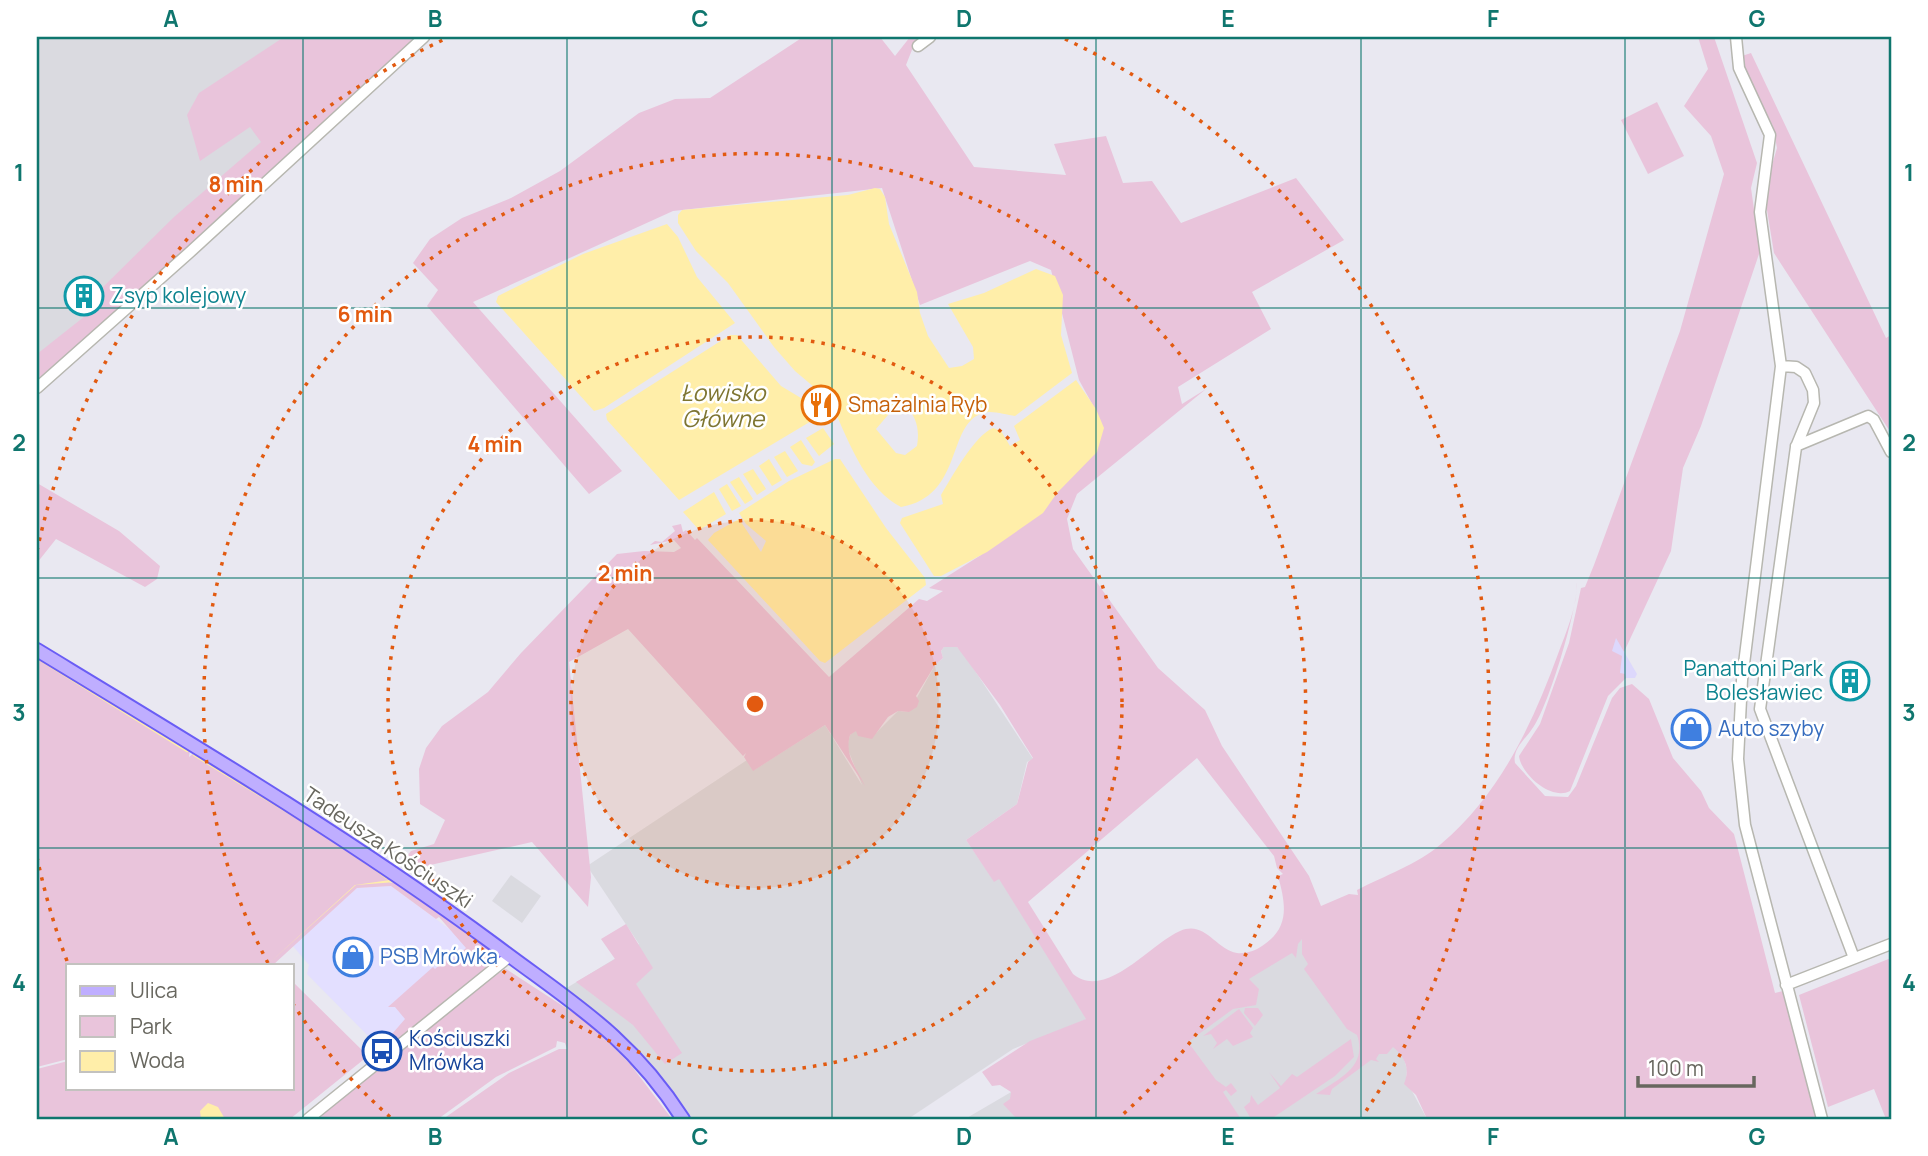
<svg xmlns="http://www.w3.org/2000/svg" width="1928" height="1156" viewBox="0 0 1928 1156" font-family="Manrope,sans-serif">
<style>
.commercial{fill:#e3dfff}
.industrial{fill:#dadae0}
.green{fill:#e9c4db;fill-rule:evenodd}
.sand{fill:#ddd8fc}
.water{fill:#ffeea9;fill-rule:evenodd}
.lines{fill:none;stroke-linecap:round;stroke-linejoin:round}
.stream{stroke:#ffeea9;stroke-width:2.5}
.minor-casing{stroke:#b7b7b0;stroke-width:13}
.major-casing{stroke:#6a5df5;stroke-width:16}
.minor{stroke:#fff;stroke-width:10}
.major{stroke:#bfaeff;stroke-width:12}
.grid{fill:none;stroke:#0f766e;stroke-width:2;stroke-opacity:0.55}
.ring{fill:none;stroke:#e25a10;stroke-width:3.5;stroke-dasharray:3.5 7}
.labels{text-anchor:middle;stroke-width:5;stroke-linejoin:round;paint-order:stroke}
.culture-label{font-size:21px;fill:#0d838f;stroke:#fff;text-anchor:start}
.food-label{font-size:21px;fill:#c56008;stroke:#fff;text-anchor:start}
.shop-label{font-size:21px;fill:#366cbe;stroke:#fff;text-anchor:start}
.street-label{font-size:21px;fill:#68675f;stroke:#fff}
.transit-label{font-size:21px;fill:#164399;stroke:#fff;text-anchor:start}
.water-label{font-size:23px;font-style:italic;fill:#7e7531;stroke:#fff}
.centre{fill:#e25a10;stroke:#fff;stroke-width:3.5}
.ring-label{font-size:21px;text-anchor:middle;font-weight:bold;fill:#e25a10;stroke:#fff;stroke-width:5;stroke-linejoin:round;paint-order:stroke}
.neatline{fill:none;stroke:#0f766e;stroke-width:2.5}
.grid-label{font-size:23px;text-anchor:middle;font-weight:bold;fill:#0f766e}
</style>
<rect width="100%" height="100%" fill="#e9e8f1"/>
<!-- commercial -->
<path class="commercial" d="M391 886 490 959 385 1044 375 1043 307 974 309 965 293 946 357 888Z"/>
<!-- industrial -->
<path class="industrial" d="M37 37H381L37 367Z
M944 647H957L964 654 1033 759 1027 762 1017 804 966 840 994 881 999 878 1087 1019 1013 1049 908 1119H683L671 1100 560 992 639 944 587 866 747 760 754 770 825 725 862 785 847 747 850 735 856 730 876 733 898 711 909 712 935 665 943 658 941 651Z
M511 875 541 896 522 923 492 901Z
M1359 908 1407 1069 1406 1080 1427 1119H965L1109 1035Z"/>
<!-- green -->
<path class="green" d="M284 37H422L226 216 37 380V354L104 301 103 287 174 217 261 142 250 127 200 161 187 115 199 93Z
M803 37H880L895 56 910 37H917L906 65 974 167 1066 175 1054 144 1106 136 1123 183 1152 181 1181 223 1296 178 1344 240 1252 292 1271 329 1178 387 1182 404 1206 389 1077 494 1067 519 1073 549 1158 668 1205 710 1222 746 1309 876 1321 906 1349 894 1358 895 1357 890C1384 876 1418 864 1441 844 1500 794 1532 725 1558 654 1567 630 1577 607 1577 582 1578 608 1549 704 1534 726 1527 738 1512 748 1515 763L1545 796 1568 797 1576 786 1612 698 1620 688 1632 684 1649 699 1673 758 1701 791 1709 808 1734 834 1775 993 1783 991 1817 1112 1816 1119H1427L1416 1095 1404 1084C1410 1069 1406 1058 1393 1047L1387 1054H1379L1376 1059 1379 1062 1371 1060 1332 1089 1330 1095 1316 1094C1338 1079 1368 1067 1357 1035L1347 1029 1304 969 1308 964 1302 954V939L1298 944 1296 958 1292 953 1249 979 1259 989 1256 1005 1233 1009 1188 1042 1216 1080 1226 1087 1231 1083 1237 1091 1231 1096 1226 1090 1223 1092 1241 1119H1017L1003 1104 1010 1099 1011 1092 1000 1085 992 1086 982 1072 1030 1041 1086 1019 999 879 994 882 966 840 1017 804 1028 762 1033 758 1000 705 957 647H944L941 651 943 658 935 665 916 696 919 701 917 707 909 712 898 711 888 717 872 739 858 736 856 731 850 735C844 756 857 768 865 786L825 725 753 771 744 757 746 753 743 756 628 629 569 662 591 877 588 907 532 842 417 868 404 860 411 851 434 844 445 820 420 804 419 769 426 748 442 726 488 692 521 653 617 554 644 551 674 552 681 548 674 540 650 545 655 541 662 542 675 531 672 526 681 524 683 532 686 530 695 540 697 538 829 677 919 599 927 601 943 591 929 588 981 555 1095 409 1079 380 1051 270 1030 261 920 305 882 188 673 211 473 302 622 471 589 494 427 306 438 290 413 263 430 239 462 218 511 198 560 171 639 113 675 99 710 98ZM1197 758 1274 856 1277 868 1283 874 1278 876C1286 905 1290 928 1262 946 1255 951 1245 954 1237 953 1215 949 1205 920 1180 931 1150 944 1106 1001 1073 974L1028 902Z
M1698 37H1714L1757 163 1751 188 1760 251 1701 426 1683 468 1671 551 1624 652 1626 678 1608 696 1570 791C1551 801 1521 774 1519 756L1540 724 1569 643 1581 588 1585 587 1594 565 1680 331 1724 174 1711 136 1684 106 1708 69Z
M1751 53 1886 338 1891 335V433L1774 253 1766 204 1768 179 1777 148 1773 126 1748 78 1742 56Z
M1657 102 1684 156 1648 174 1621 120Z
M37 483 119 531 160 566 157 579 145 587 56 539 37 563Z
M37 656 190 750 189 757 195 752 397 879 389 883 396 882 493 949 494 964 399 1040H387L382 1036 392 1034 405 1019 395 1007H388L433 967 435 969 449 956 453 960 466 948 439 917 436 919 391 886 357 888 273 965H68V1059L37 1067Z
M626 924 653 968 636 984 682 1053 665 1064 633 1025 576 982 615 959 601 939Z
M1891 958V1117L1886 1119 1874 1089 1828 1107 1799 995Z
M506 969 589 1023 630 1064 672 1119H443L509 1073 559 1049H567L565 1043 557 1041 556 1047 496 1077 438 1119H312L491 977Z
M292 981 368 1056 290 1119H37V1069L68 1061V1088H292Z
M1245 1008H1258L1263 1015 1255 1026 1244 1013Z
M1239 1009 1253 1028 1250 1033 1253 1037 1233 1046 1227 1039 1213 1049 1217 1043 1211 1034 1203 1036Z
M1351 1039 1354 1057 1335 1076 1271 1119H1251L1244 1107 1250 1102 1251 1095 1258 1105 1280 1088 1269 1072 1281 1086 1292 1074 1297 1077Z"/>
<!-- sand -->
<path class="sand" d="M1616 638 1637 674 1635 678H1626L1625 674 1620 673 1622 656 1612 651Z"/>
<!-- water -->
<path class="water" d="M875 188 880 189 885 197 889 224 917 292 920 313 928 336 949 368 962 366 974 359 973 347 948 304 984 293 1036 269 1055 276 1063 295 1061 335 1072 373 1015 416C1006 415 992 410 983 413 946 424 964 496 901 507 868 490 851 448 837 416L840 409 795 371 774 347 728 283 696 251 678 223V215L682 210 848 195ZM905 404C916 417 920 428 917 446L905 455 896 453 876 429 894 408Z
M667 224 678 237 697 277 735 323 604 408 594 411 496 302 498 296 583 254Z
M730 335H737L781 386 806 401 818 417 679 500 607 420 606 414Z
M1076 380 1096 409 1104 428 1097 452 1057 493 1043 513 987 552 941 576H934L900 523 902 518 943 504 941 495C952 477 974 436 993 428L1001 431 1010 446 1020 440 1014 426Z
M823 428 834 444 819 456 806 438Z
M801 440 815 462 812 466 802 464 790 447Z
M785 451 798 471 787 477 774 457Z
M769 459 782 480 772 486 759 466Z
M835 459H840L886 528 925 578 926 585 825 663 820 661 708 540 714 533 739 519 761 552 766 541 746 524 739 513 789 481Z
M753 469 766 489 757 495 743 474Z
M739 477 753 499 745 504 730 482Z
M727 484 741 506 732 511 719 489Z
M714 492 726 514 699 530 683 512Z
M397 879 396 882 356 885 267 965 355 885Z
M208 1103 218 1107 225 1119H201L200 1111Z"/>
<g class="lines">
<!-- stream -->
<path class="stream" d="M37 658 187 751
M194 755 299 819
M349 851 369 865
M409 863 417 857
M376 870 387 878"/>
<defs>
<path id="minor" d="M1736 37 1739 68 1770 135 1760 212 1781 366 1742 680 1738 759 1745 825 1822 1119
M918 46 930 37
M1781 366 1796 367 1805 373 1813 390 1814 403 1796 447 1760 709 1854 958
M37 388 189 253 424 37
M1796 446 1868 416 1874 420 1891 452
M1786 985 1891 944
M308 1119 510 956"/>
<path id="major" d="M37 650C192 744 348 837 495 945 572 1003 629 1035 683 1119"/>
</defs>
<!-- minor casing -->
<use href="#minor" class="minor-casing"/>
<!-- major casing -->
<use href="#major" class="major-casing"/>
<!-- minor -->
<use href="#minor" class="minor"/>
<!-- major -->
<use href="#major" class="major"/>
</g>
<!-- grid -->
<path class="grid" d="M303 37V1119M567 37V1119M832 37V1119M1096 37V1119M1361 37V1119M1625 37V1119M37 308H1891M37 578H1891M37 848H1891"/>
<!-- distance rings -->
<circle cx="755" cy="704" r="184" fill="#e25a10" fill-opacity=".12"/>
<g class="ring">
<circle cx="755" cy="704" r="184"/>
<circle cx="755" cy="704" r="367"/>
<path d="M390 1117A551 551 0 0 1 293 1004M268 963A551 551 0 1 1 1120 1117"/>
<path d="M67 961A734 734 0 0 1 37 857M37 551A734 734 0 0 1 445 39M1065 39A734 734 0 0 1 1364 1114"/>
</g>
<!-- icons -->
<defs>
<symbol id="building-ring" viewBox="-11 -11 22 22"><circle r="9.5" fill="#fff" stroke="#0f9aa8" stroke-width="1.5"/><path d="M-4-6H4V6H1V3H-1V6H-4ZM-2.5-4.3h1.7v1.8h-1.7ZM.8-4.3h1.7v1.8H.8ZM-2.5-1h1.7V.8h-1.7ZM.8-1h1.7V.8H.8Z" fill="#0f9aa8"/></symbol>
<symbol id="restaurant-ring" viewBox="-11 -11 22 22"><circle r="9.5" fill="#fff" stroke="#e8710a" stroke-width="1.5"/><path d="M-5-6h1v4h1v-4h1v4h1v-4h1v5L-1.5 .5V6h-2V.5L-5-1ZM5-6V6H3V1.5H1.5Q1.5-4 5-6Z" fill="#e8710a"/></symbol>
<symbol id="shop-ring" viewBox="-11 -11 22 22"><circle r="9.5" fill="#fff" stroke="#3f7fe0" stroke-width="1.5"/><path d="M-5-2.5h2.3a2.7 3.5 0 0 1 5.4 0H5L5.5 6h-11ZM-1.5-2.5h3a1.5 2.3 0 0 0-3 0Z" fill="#3f7fe0"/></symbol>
<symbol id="bus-ring" viewBox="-11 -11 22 22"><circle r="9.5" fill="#fff" stroke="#1a4fb4" stroke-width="1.5"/><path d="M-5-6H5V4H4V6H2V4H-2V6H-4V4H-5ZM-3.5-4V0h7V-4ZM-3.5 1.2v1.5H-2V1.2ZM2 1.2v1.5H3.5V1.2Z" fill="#1a4fb4"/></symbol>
</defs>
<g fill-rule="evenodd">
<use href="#building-ring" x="62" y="274" width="44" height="44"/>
<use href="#restaurant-ring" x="799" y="383" width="44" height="44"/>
<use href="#building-ring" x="1828" y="659" width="44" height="44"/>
<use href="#shop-ring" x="1669" y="707" width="44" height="44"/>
<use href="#shop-ring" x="331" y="935" width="44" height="44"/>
<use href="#bus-ring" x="360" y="1029" width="44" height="44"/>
</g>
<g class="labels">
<!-- culture labels -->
<g class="culture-label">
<text x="111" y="303">Zsyp kolejowy</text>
<text x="1823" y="676" text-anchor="end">Panattoni Park<tspan x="1823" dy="24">Bolesławiec</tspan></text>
</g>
<!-- food labels -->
<g class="food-label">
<text x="848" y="412">Smażalnia Ryb</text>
</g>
<!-- shop labels -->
<g class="shop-label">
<text x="1718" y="736">Auto szyby</text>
<text x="380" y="964">PSB Mrówka</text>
</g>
<!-- street labels -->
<g class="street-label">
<text transform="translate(388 848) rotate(34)" y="7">Tadeusza Kościuszki</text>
</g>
<!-- transit labels -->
<g class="transit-label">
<text x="409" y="1046">Kościuszki<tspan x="409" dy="24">Mrówka</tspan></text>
</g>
<!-- water labels -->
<g class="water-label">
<text x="723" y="401">Łowisko<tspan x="723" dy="26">Główne</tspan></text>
</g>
</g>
<circle cx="755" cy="704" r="10" class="centre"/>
<g class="ring-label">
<text x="236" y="192">8 min</text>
<text x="365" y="322">6 min</text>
<text x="495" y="452">4 min</text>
<text x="625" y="581">2 min</text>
</g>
<!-- border -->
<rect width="1928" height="1156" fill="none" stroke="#ffffff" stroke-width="77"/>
<!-- legend -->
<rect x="66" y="964" width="228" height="126" fill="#ffffff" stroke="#c3c2bf" stroke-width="2"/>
<rect x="80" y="986" width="35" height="10" fill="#bfaeff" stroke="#c3c2bf" stroke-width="2"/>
<text x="130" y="998" font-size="21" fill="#68675f">Ulica</text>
<rect x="80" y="1016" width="35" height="21" fill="#e9c4db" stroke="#c3c2bf" stroke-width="2"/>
<text x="130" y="1034" font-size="21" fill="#68675f">Park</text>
<rect x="80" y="1051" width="35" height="21" fill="#ffeea9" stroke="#c3c2bf" stroke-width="2"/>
<text x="130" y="1068" font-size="21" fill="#68675f">Woda</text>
<!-- scale -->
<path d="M1638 1076v10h116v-10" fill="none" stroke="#68675f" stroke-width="3.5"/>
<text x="1648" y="1076" font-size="21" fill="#68675f" stroke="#ffffff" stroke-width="5" paint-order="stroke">100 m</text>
<rect x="38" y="38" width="1852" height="1080" class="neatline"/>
<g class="grid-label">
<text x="171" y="27">A</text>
<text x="435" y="27">B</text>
<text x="700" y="27">C</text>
<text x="964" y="27">D</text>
<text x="1228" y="27">E</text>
<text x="1493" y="27">F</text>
<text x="1757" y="27">G</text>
<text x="19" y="181">1</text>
<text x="1909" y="181">1</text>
<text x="19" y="451">2</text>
<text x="1909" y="451">2</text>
<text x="19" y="721">3</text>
<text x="1909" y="721">3</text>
<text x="19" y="991">4</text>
<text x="1909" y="991">4</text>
<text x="171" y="1145">A</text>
<text x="435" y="1145">B</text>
<text x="700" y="1145">C</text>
<text x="964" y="1145">D</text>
<text x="1228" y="1145">E</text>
<text x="1493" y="1145">F</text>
<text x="1757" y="1145">G</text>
</g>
</svg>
